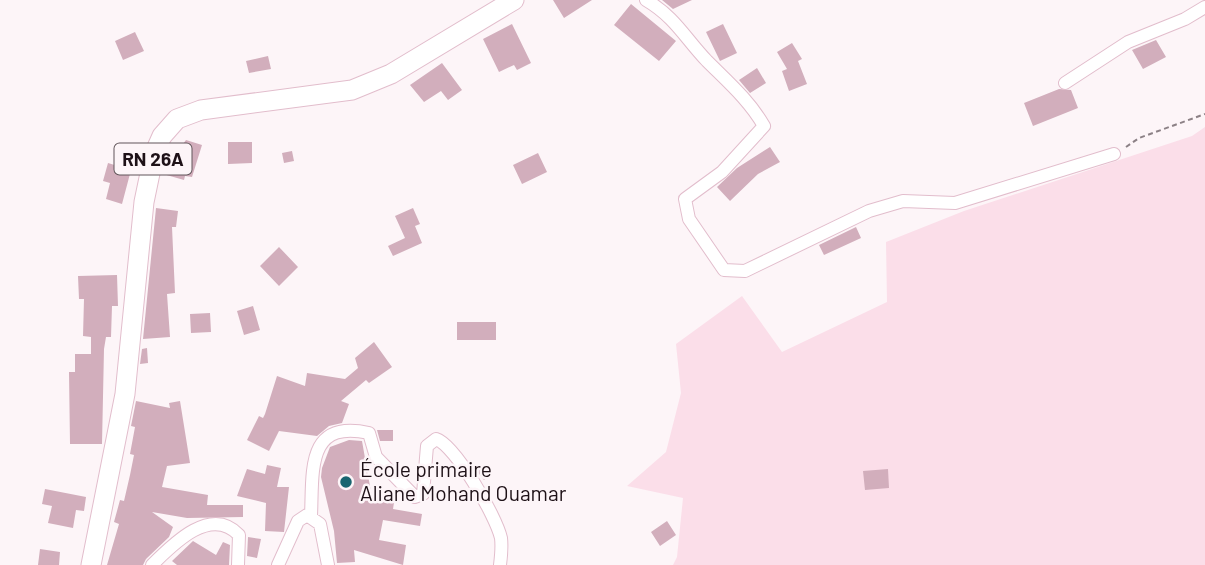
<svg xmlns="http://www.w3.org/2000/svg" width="1205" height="565" viewBox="0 0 1205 565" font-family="Barlow,sans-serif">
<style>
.green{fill:#fbdee9}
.building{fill:#d2aebc}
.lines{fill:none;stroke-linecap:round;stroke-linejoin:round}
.minor-casing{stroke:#e2bdcc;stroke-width:14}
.primary-casing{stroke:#e2bdcc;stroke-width:21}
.path{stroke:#8c8186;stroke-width:2;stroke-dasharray:5 3.5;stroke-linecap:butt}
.minor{stroke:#fff;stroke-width:12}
.primary{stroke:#fff;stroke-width:19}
.poi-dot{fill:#196570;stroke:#fdf5f8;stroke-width:2.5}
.labels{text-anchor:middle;stroke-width:5;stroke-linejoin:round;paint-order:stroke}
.shield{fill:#fdf5f8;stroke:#61555a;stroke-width:2}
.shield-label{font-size:19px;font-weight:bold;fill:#1e1117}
.poi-label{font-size:21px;fill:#1e1117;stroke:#fdf5f8;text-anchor:start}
</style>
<rect width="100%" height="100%" fill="#fdf5f8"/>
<!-- green -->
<path class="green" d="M1205 127V565H673L677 557 683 498 627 486 666 452 681 393 676 344 742 296 782 352 887 302 886 242 964 211 1192 136Z"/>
<!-- building -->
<path class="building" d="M553 0H592L564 18Z
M662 0H692L673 9Z
M631 4 676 41 659 61 614 25Z
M512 24 531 63 517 70 514 65 499 72 483 39Z
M723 24 737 53 720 61 706 32Z
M135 32 144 51 123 60 115 41Z
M1156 40 1166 57 1143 69 1132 50Z
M792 43 802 59 798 61 807 84 789 91 782 71 787 69 777 52Z
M268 56 271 69 249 73 246 61Z
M442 63 462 90 448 100 441 91 424 102 410 85Z
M757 68 766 83 750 93 739 80Z
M1059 89 1071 90 1078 108 1033 126 1024 103Z
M186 140 202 145 192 177 185 176 184 180 163 174 169 151 172 152 174 146 180 148Z
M228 142H252V163L228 164Z
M770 147 780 162 758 174 730 201 717 187 737 168Z
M292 151 294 161 284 163 282 153Z
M538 153 547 172 522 184 513 165Z
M108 163 131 170 122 204 106 199 110 183 103 181Z
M156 208 178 211 176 227H172L175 293 167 294 170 337 143 339Z
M413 208 420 224 415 226 422 243 393 256 388 246 405 238 395 216Z
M856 227 861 238 824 255 819 245Z
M279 247 298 267 279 286 260 266Z
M117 275 118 306H112L111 337H106L104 349 102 444H70L69 372H75V354H91V337L83 336 84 299H79L78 276Z
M253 306 260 330 244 335 237 311Z
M210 313 211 332 191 333 190 314Z
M457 322H496V340H457Z
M374 342 392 367 369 383 366 380 341 401 349 404 342 423 329 426 317 436 279 431 269 451 247 440 259 416 263 418 265 414 277 376 305 386 307 373 345 379 358 368 355 358Z
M147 348 148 363 140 364 142 349Z
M136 401 170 408 169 403 180 401 190 463 167 466 162 487 208 495 207 505H243V517L187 518 152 512 173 527 169 537 146 559 143 565H107L119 524 114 522 120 500 124 501 130 475 134 455 130 454 135 427 131 426Z
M377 430H393V441H380Z
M349 440 362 441 371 492 395 496 393 509 422 514 420 526 383 520 379 540 406 545 403 565 354 550 355 562 337 563 334 531 321 477 322 468 330 447Z
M485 464 492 473 484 480 477 471Z
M267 465 281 468 277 487H289L284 532 265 531 266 503 237 496 247 469 265 474Z
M888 469 889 488 865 490 863 471Z
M45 489 86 497 84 511 76 510 73 528 48 523 52 506 42 504Z
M667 521 676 535 660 546 651 532Z
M248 537 261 539 257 558 247 556Z
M193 541 216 555 223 542 230 545 229 565H177L172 561Z
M40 549 60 552 59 565H38Z"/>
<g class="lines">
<defs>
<path id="minor" d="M646 0C675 17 685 38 707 61 728 82 749 100 764 126L722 172 685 199 689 219 724 270 745 271 869 211 903 201 955 203 1114 154
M1065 83 1128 42 1185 19 1205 7
M311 516C313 471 306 419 369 433L376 457 415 497 423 494 427 446 436 439C455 445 496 516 501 538 502 546 501 557 500 565
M152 565C173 544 211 505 239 535L238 565
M278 565 298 521 307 515 320 524 328 565"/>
<path id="primary" d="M91 565 125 394 144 202 154 154 162 136 177 119 201 110 352 90 391 74 514 0"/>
</defs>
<!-- minor casing -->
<use href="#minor" class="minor-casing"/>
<!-- primary casing -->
<use href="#primary" class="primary-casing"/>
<!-- path -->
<path class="path" d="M1126 147 1139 138 1205 114"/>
<!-- minor -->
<use href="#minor" class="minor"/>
<!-- primary -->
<use href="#primary" class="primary"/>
</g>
<!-- markers -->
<circle class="poi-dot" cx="346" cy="482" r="7"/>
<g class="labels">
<!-- shield labels -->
<rect class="shield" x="114.5" y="143.5" width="77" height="31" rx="5"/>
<g class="shield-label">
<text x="153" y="166">RN 26A</text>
</g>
<!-- poi labels -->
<g class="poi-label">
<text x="360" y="477">École primaire<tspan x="360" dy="24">Aliane Mohand Ouamar</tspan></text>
</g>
</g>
</svg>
